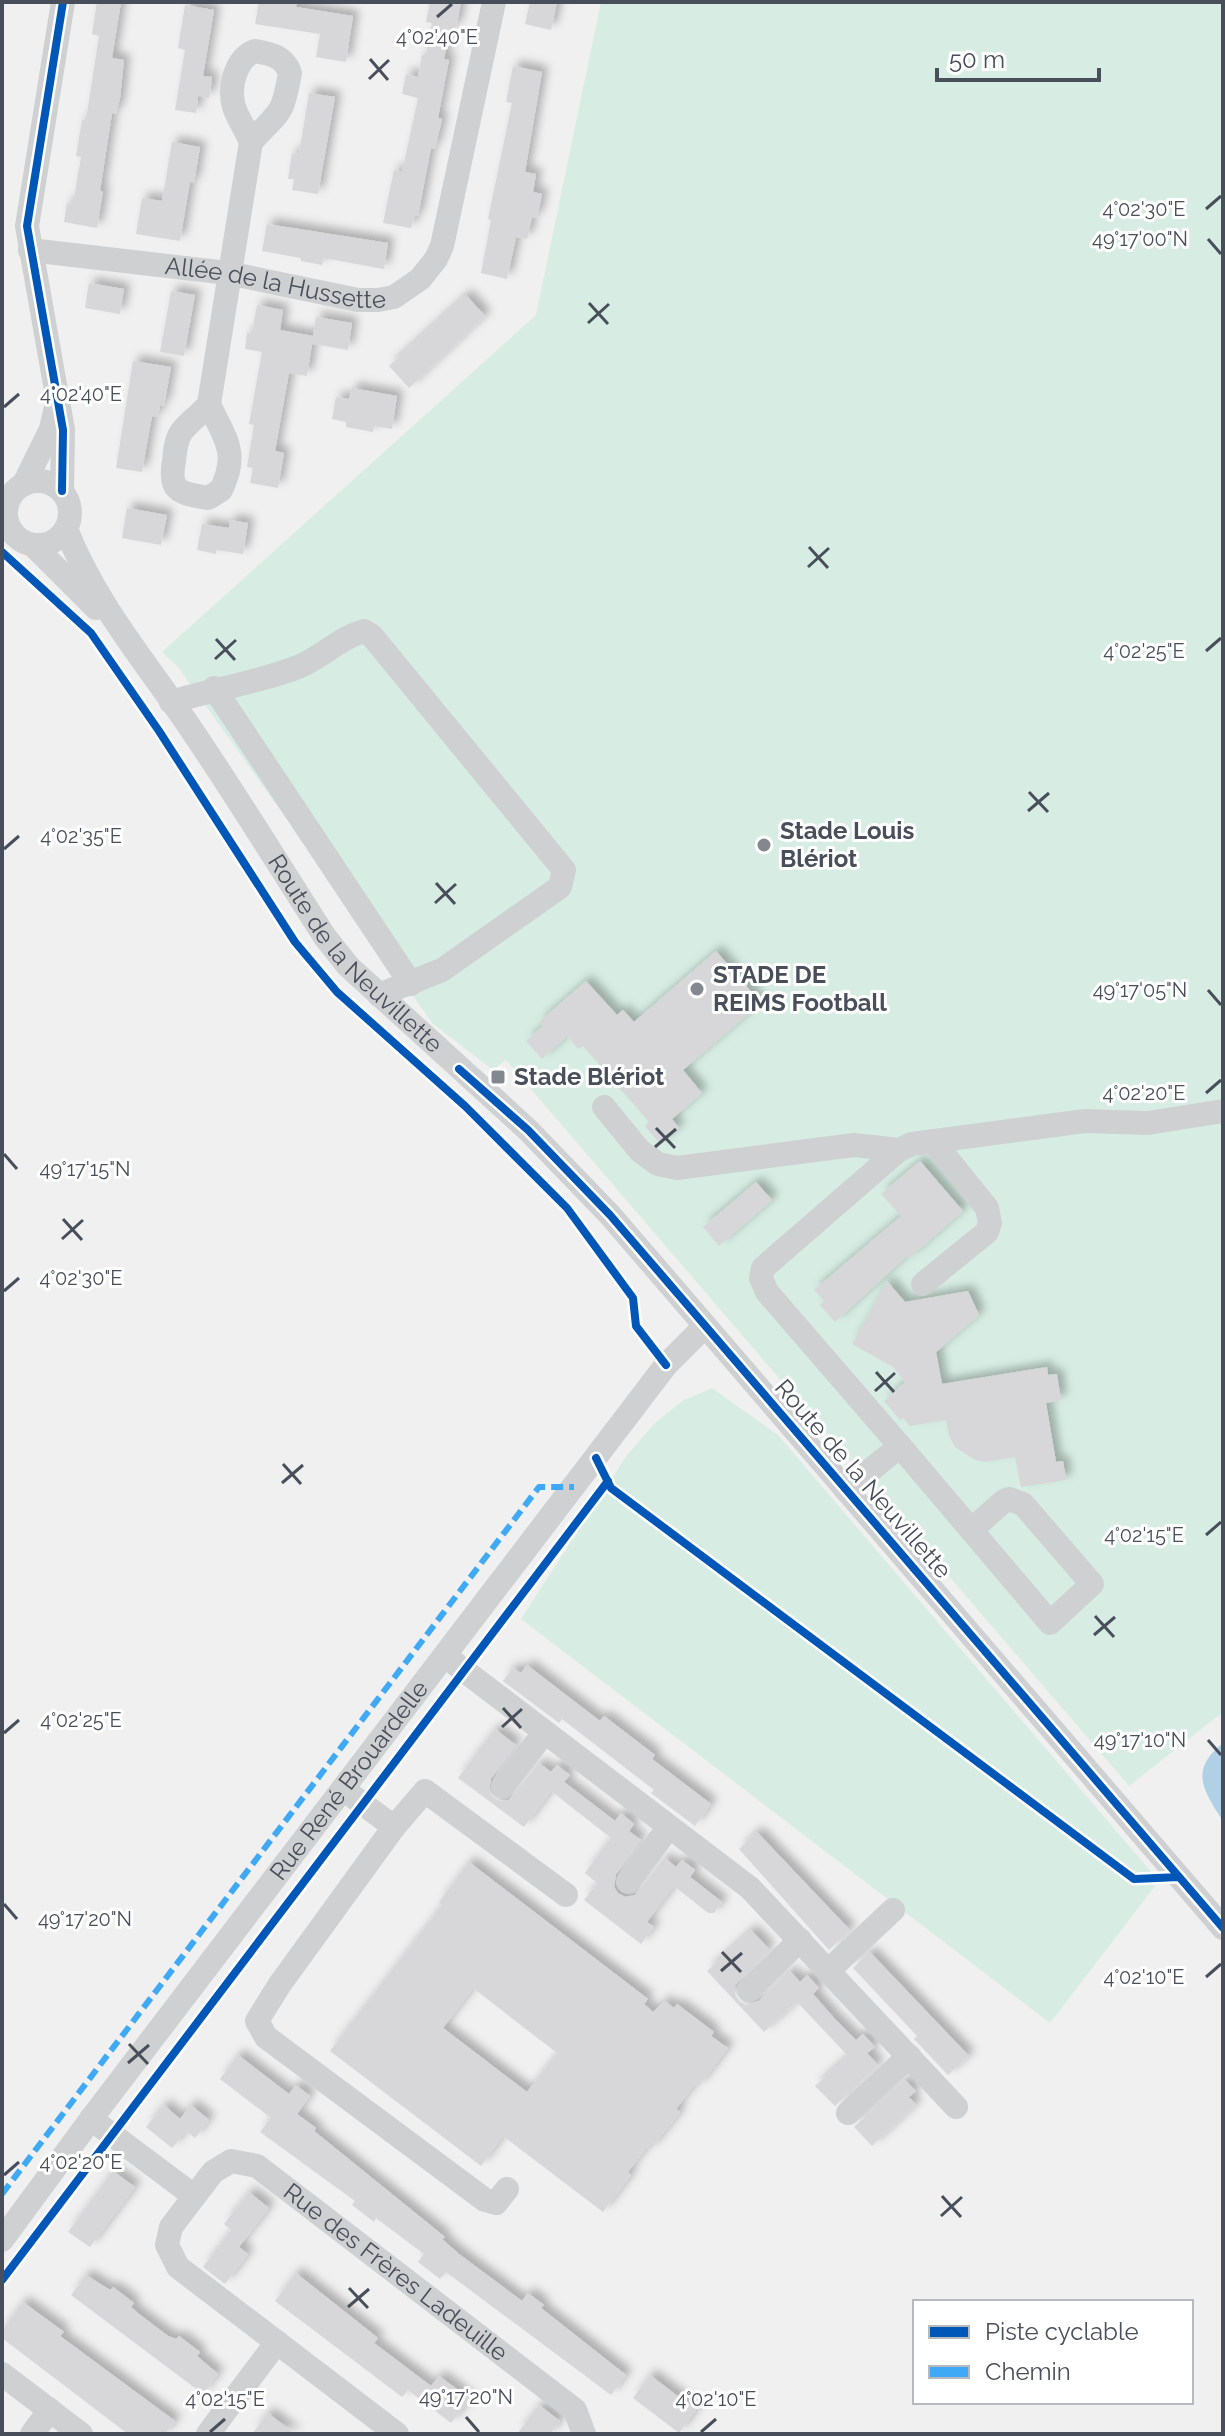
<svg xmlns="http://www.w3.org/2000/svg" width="1225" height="2436" viewBox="0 0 1225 2436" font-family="Raleway,sans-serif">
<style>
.green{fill:#d7ede3}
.water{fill:#b0d0e6}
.building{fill:#d7d7d9;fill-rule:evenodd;filter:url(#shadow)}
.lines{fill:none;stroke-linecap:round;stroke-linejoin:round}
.minor{stroke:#cfd0d2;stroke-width:24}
.quiet{stroke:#3fa9f5;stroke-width:6;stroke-dasharray:12 6;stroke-linecap:butt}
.cycleway-casing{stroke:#fff;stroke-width:13}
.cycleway{stroke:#0057b8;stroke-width:8}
.ticks{fill:none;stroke:#494f5a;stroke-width:3}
.poi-dot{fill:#83878e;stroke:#fff;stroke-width:3}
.labels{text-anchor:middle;stroke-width:6;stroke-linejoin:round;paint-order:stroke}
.street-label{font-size:24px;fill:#494f5a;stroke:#fff}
.poi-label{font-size:24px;font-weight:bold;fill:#494f5a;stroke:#fff;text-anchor:start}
.ticks-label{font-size:20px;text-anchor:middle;fill:#494f5a;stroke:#fff;stroke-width:6;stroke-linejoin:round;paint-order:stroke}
</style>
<defs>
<filter id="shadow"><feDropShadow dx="6" dy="-6" stdDeviation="4" flood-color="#0004"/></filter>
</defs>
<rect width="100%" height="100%" fill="#f0f0f0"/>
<!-- green -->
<path class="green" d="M601 2H1223V1712L1129 1786 506 1060 493 1070 433 1024 178 667 162 652 536 315Z
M712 1388 778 1435 1159 1881 1050 2023 521 1619 627 1455 656 1422 682 1401Z"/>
<!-- water -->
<path class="water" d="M1223 1743V1821C1203 1790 1189 1770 1223 1743Z"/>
<!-- building -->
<path class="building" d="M97 2H121L112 58 124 60 120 98 116 114 112 113 100 191H103L97 228 64 222 67 203 73 204 81 157 76 156 82 120H86L99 36 92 34Z
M259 2H297L296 7 353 16 346 62 316 57 320 34 255 24Z
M430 2H461L456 28 450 27 444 59 449 60 438 118 442 119 435 149 431 148 418 216H415L411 228 383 223 394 170 402 172 418 98 402 94 406 74 418 77 422 55H426L432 23 426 22Z
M530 2H557L551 30 525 24Z
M185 5 214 10 203 76 212 77 211 86 209 98 198 96 196 113 175 110 185 50 178 48Z
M513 66 542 72 525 172 536 174 533 192 542 194 537 218 532 217 527 239 516 237 507 279 481 273 491 220 488 219 512 103 506 102Z
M309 93 335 97 318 194 292 190 294 179H288L292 153 299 154Z
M172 142 200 147 194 183 190 182 180 241 136 234 142 198 162 201Z
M267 224 388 243 384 269 323 258 322 265 301 261V258L262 251Z
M89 283 124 289 120 314 85 308Z
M171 291 195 295 184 356 160 352Z
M466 295 485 316 409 388 389 366Z
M257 305 283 310 280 330 313 336 316 317 352 323 348 350 312 344 307 376 289 373 275 451 284 453 278 488 250 483 253 468 247 467 254 425 249 424 262 352 245 349 247 333H252Z
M133 361 171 367 164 406 160 405 158 417 152 416 142 472 116 468Z
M352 388 397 396 392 429 374 426 373 432 346 427V422L332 419 336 397 349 399Z
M127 508 167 515 161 545 122 538Z
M230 520 248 523 243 554 216 550V554L197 550 202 524 229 528Z
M716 951 761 1003 683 1070 702 1093 672 1119 679 1128 660 1144 645 1126 649 1122 583 1046 578 1049 567 1036 542 1059 526 1041 543 1026 539 1022 586 981 617 1015 623 1010 634 1022Z
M920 1161 963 1211 909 1258 907 1256 835 1322 820 1305 824 1301 814 1290 901 1216 881 1194Z
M756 1182 772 1200 719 1246 703 1227Z
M887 1281 905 1302 968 1291 979 1315 936 1352 942 1384 1047 1367 1048 1375 1057 1374 1061 1400 1046 1403 1056 1462 1063 1461 1066 1480 1021 1487 1015 1457 986 1462 975 1460 955 1447 949 1436 946 1420 910 1426 903 1418 900 1420 884 1401 905 1382 893 1367 852 1344Z
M527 1665 600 1721 604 1716 655 1755 652 1759 711 1804 695 1826 651 1793 654 1790 562 1719 559 1723 503 1681 513 1668 521 1673Z
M495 1729 516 1745 491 1778 489 1791 493 1797 500 1801 509 1800 539 1763 551 1772 557 1765 570 1775 564 1782 615 1821 621 1813 634 1824 629 1831 641 1840 616 1874 614 1887 618 1893 625 1897 635 1895 665 1858 676 1867 682 1860 695 1870 690 1877 722 1902 714 1913H708L674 1886 647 1922 654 1927 641 1944 584 1900 597 1883 585 1873 611 1838 551 1791 524 1827 458 1778Z
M757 1832 850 1930 829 1950 739 1849Z
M469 1862 648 1999 644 2004 653 2012 665 2001 674 2008 677 2004 714 2032 711 2036 728 2048 699 2086 695 2084 676 2109 680 2112 651 2149 647 2147 628 2172 631 2175 603 2212 503 2136 481 2166 330 2051 442 1905 439 1902ZM473 1988 557 2053 527 2092 443 2028Z
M751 1930 769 1949 735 1985V1994L739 2001 746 2005 759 2001 790 1971 800 1982 807 1975 819 1988 813 1994 834 2018 856 2040 863 2034 875 2047 867 2053 878 2065 835 2106 815 2086 848 2056 797 2002 764 2032 707 1971Z
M870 1952 969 2056 948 2075 914 2039 917 2036 853 1968Z
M238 2055 289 2094 296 2085 310 2096 297 2114 316 2128 314 2131 445 2237 442 2239 459 2254 522 2301 528 2293 544 2305 541 2308 626 2375 611 2395 446 2272 440 2279 418 2262 424 2254 376 2218 374 2222 352 2205 355 2201 260 2132 271 2118 220 2079Z
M905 2080 916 2091 909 2097 916 2105 872 2146 854 2127Z
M164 2105 180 2119 191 2105 209 2120 195 2138 186 2131 172 2148 146 2127Z
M113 2171 135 2187 90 2247 68 2232Z
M249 2192 269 2208 239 2247 248 2254 225 2284 203 2267 231 2230 224 2224Z
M296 2273 378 2338 374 2343 431 2386 439 2376 470 2399 451 2423 408 2390 402 2397 275 2301Z
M86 2275 110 2290 113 2287 134 2303 131 2307 139 2314 168 2336 176 2339 179 2336 200 2352 197 2356 218 2374 203 2394 71 2295Z
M23 2302 64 2332 60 2336 175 2421 165 2434H128L2 2338V2330Z
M650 2375 696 2410 679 2433 633 2398Z
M539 2405 560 2421 550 2434H517Z
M268 2413 295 2434H252Z"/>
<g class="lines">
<!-- minor -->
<g class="minor">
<path id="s1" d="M30 250 228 273 358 300H378L394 297 420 279 436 259 442 246 494 2"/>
<path d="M209 404C224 438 240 451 221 490L208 498C181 493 168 493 174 461 175 450 176 439 182 431 190 421 201 414 209 404L251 142C246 130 238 119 234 107 228 87 236 58 255 51 271 54 284 56 290 73 282 118 280 110 251 142"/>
<circle cx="38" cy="513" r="32"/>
<path d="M24 484 51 429 56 407"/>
<path d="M62 491 63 430 27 226 63 2"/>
<path id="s2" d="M66 529C95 603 145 661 189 726 236 795 280 867 325 937L348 966 528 1130 610 1215 1223 1928"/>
<path d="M33 545 96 608"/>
<path d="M214 688 411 984"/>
<path d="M171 702C213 689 257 683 298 667 321 658 339 638 364 631L372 636 564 870 560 887 442 970 379 995"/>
<path d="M604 1107 640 1151 658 1164 677 1168 854 1145 899 1150"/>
<path d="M923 1284 987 1232 990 1223 987 1208 933 1141"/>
<path d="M900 1446 767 1292 761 1278 763 1268 899 1150 912 1144 1085 1121 1148 1123 1223 1111"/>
<path d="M846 1490 900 1446 1050 1623 1092 1584 1023 1504 1009 1499 1004 1501 971 1530"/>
<path d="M445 1656 750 1888 956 2107"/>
<path d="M503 1786 544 1733"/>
<path d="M343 1789 394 1827 280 1984 257 2021 266 2037 485 2200 496 2203 507 2189"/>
<path d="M394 1827 425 1791 566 1895"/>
<path d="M628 1882 669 1827"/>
<path d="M828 1971 893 1910"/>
<path d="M749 1990 800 1940"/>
<path d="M848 2113 909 2056"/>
<path d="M91 2119 194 2196"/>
<path id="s3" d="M2 2240 91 2119 666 1365 705 1326"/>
<path d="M2 2374 81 2434"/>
<path d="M32 2434 50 2410"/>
<path d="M208 2434 277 2342"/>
<path id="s4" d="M397 2434 178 2267 167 2245 171 2227 213 2172 231 2161 257 2166 575 2410 584 2434"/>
</g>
<!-- quiet -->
<path class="quiet" d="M2 2194 539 1487H574"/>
<defs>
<path id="cycleway" d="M62 491 63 430 27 226 63 2
M2 552 91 633 159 731 295 942 337 992 465 1106 567 1208 633 1298 636 1326 666 1365
M459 1069 528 1130 610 1215 1223 1928
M596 1458 611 1488 1134 1879 1179 1877
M2 2280 608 1481"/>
</defs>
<!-- cycleway casing -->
<use href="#cycleway" class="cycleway-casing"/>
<!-- cycleway -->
<use href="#cycleway" class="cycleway"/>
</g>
<!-- ticks -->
<path class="ticks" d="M437 17 452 4M370 59 388 80M369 79 389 60M1206 209 1221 196M1208 239 1221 254M589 303 608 324M588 323 609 304M4 407 19 394M809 547 828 568M808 567 829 548M216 639 235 660M1206 651 1221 638M215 659 236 640M1029 792 1048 812M1028 811 1049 793M4 849 19 836M436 883 455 904M435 903 456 884M1208 990 1221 1005M1206 1093 1221 1080M656 1128 675 1148M655 1147 676 1129M4 1154 17 1169M63 1219 82 1240M62 1239 83 1220M4 1291 19 1278M876 1372 894 1392M875 1391 895 1373M283 1464 301 1484M282 1483 303 1465M1206 1535 1221 1522M1095 1616 1114 1637M1094 1635 1115 1617M503 1708 521 1728M502 1727 522 1709M4 1733 19 1720M1208 1740 1221 1755M4 1904 17 1919M722 1952 741 1972M721 1971 742 1953M1206 1977 1221 1964M129 2044 148 2064M128 2063 149 2045M4 2175 19 2162M942 2196 961 2217M941 2216 962 2197M349 2288 368 2308M348 2307 369 2289M466 2417 479 2432M210 2432 225 2419M701 2432 716 2419"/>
<!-- markers -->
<g class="poi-dot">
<circle cx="764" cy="845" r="8"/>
<circle cx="697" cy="989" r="8"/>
<rect x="490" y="1069" width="16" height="16" rx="4"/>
</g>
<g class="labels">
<!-- street labels -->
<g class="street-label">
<text dy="8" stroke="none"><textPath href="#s1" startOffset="248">Allée de la Hussette</textPath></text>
<text dy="8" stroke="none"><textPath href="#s2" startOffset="516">Route de la Neuvillette</textPath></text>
<text transform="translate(863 1479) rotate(49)" y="8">Route de la Neuvillette</text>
<text dy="8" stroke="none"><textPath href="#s3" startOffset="576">Rue René Brouardelle</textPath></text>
<text dy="8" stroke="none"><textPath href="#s4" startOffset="610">Rue des Frères Ladeuille</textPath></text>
</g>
<!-- poi labels -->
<g class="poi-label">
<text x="780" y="839">Stade Louis<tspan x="780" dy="28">Blériot</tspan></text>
<text x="713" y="983">STADE DE<tspan x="713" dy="28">REIMS Football</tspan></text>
<text x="514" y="1085">Stade Blériot</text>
</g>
</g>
<g class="ticks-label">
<text x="437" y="44">4°02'40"E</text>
<text x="1144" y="216">4°02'30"E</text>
<text x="1140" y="246">49°17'00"N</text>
<text x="81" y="401">4°02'40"E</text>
<text x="1144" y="658">4°02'25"E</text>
<text x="81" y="843">4°02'35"E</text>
<text x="1140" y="997">49°17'05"N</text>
<text x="1144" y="1100">4°02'20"E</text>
<text x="85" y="1176">49°17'15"N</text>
<text x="81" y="1285">4°02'30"E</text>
<text x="1144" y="1542">4°02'15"E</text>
<text x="81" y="1727">4°02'25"E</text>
<text x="1140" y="1747">49°17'10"N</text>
<text x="85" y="1926">49°17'20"N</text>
<text x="1144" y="1984">4°02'10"E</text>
<text x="81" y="2169">4°02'20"E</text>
<text x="466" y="2404">49°17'20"N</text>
<text x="225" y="2406">4°02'15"E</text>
<text x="716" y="2406">4°02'10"E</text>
</g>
<!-- border -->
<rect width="1225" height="2436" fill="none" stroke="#494f5a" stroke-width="8"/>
<!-- legend -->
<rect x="913" y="2300" width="280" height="104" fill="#ffffff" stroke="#b6b9bd" stroke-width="2"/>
<rect x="929" y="2326" width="40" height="12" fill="#0057b8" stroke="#b6b9bd" stroke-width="2"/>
<text x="985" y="2340" font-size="24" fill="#494f5a">Piste cyclable</text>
<rect x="929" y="2366" width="40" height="12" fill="#3fa9f5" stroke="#b6b9bd" stroke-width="2"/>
<text x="985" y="2380" font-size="24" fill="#494f5a">Chemin</text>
<!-- scale -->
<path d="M937 68v12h162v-12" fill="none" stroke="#494f5a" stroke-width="4"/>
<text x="949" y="68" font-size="24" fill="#494f5a" stroke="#ffffff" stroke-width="6" paint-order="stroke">50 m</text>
</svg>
